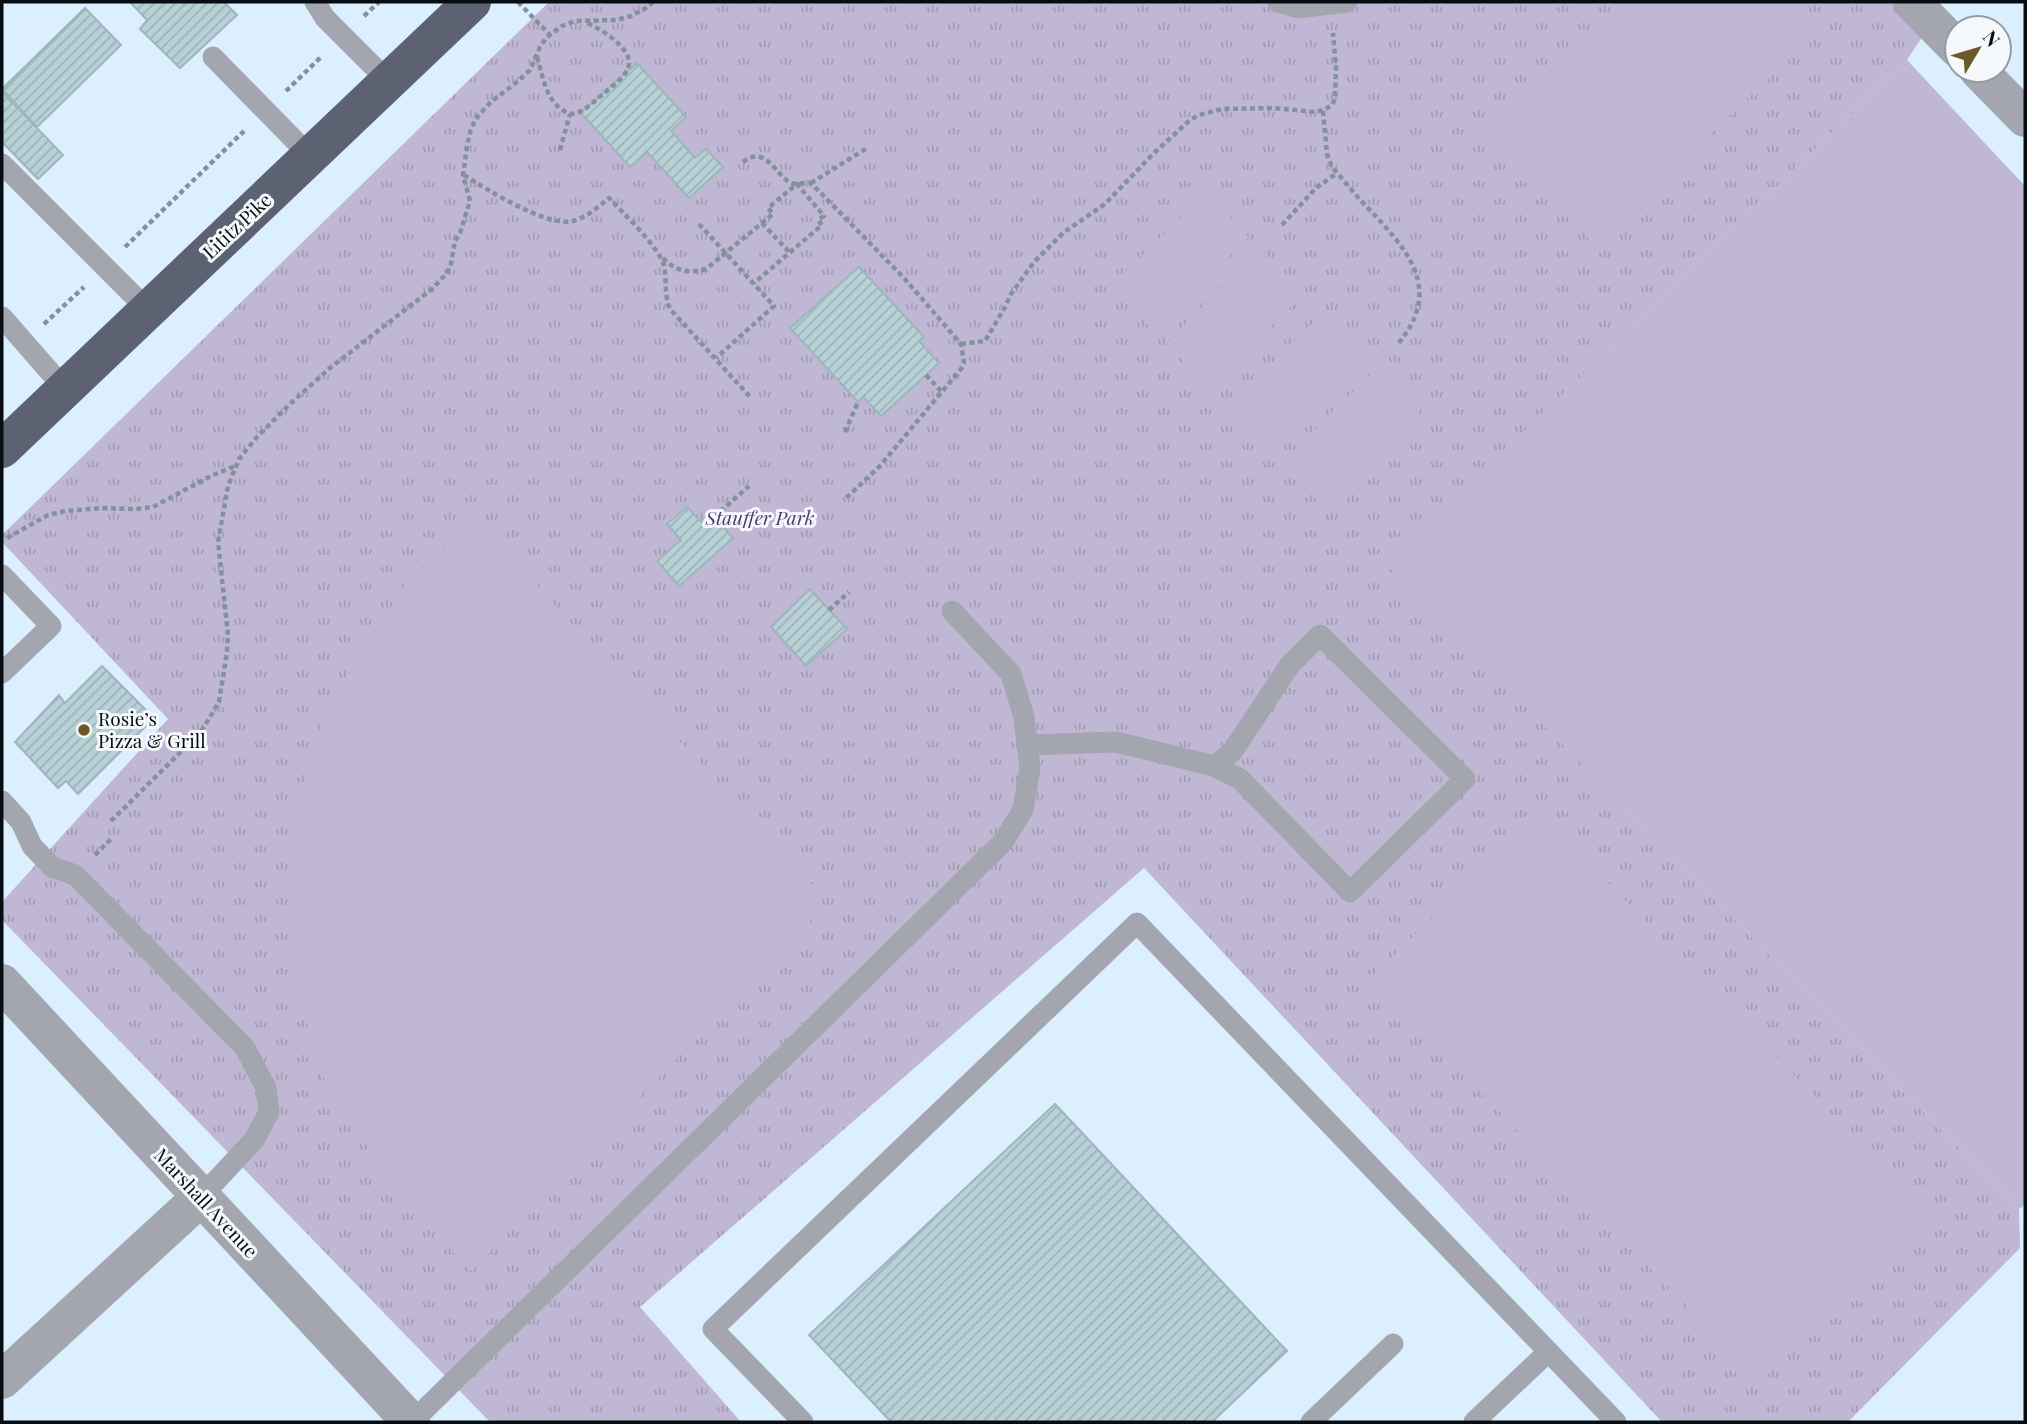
<svg xmlns="http://www.w3.org/2000/svg" width="2027" height="1424" viewBox="0 0 2027 1424" font-family="'Playfair Display',serif">
<style>
.park{fill:url(#park-tufts)}
.pitch{fill:#c0b7d4}
.building{fill:url(#building-hatch);stroke:#9cb6bb;stroke-width:2}
.lines{fill:none;stroke-linecap:round;stroke-linejoin:round}
.path{stroke:#82919c;stroke-width:4.5;stroke-dasharray:5 3.5;stroke-linecap:butt}
.service{stroke:#a3a6ae;stroke-width:21}
.minor{stroke:#a3a6ae;stroke-width:38}
.tertiary{stroke:#a3a6ae;stroke-width:38}
.trunk{stroke:#5c6272;stroke-width:38}
.poi-dot{fill:#6b5927;stroke:#f5f9fc;stroke-width:2.5}
.labels{text-anchor:middle;stroke-width:6;stroke-linejoin:round;paint-order:stroke}
.street-label{font-size:19px;fill:#070e13;stroke:#f5f9fc}
.park-label{font-size:19px;font-style:italic;fill:#4f3a6f;stroke:#f5f9fc}
.poi-label{font-size:19px;fill:#070e13;stroke:#f5f9fc;text-anchor:start}
</style>
<defs>
<pattern id="park-tufts" width="24" height="20" patternUnits="userSpaceOnUse" patternTransform="scale(1.75)"><rect width="24" height="20" fill="#c0b7d4"/><path d="M3 7l-1-3M5 7V3M7 7l1-3M15 17l-1-3M17 17v-4M19 17l1-3" fill="none" stroke="#a49cb5"/></pattern>
<pattern id="building-hatch" width="6" height="6" patternUnits="userSpaceOnUse" patternTransform="scale(1.75)"><rect width="6" height="6" fill="#b7d1d6"/><path d="M-1 1l2-2M0 6l6-6M5 7l2-2" fill="none" stroke="#9cb2b7"/></pattern>
</defs>
<rect width="100%" height="100%" fill="#dbeffe"/>
<!-- park -->
<path class="park" d="M549 2H1912L1932 22 1907 60 1387 565 2019 1209 2020 1248 1848 1422H1662L1144 868 640 1307 741 1422H490L2 920V902L168 719 2 542V535Z"/>
<!-- pitch -->
<path class="pitch" d="M1623 2H1784L1814 33 1597 247 1488 133Z
M1907 60 2025 186V1204L2019 1209 1386 565Z
M1206 193 1249 237 1154 331 1111 286Z
M1261 250 1304 294 1209 387 1166 343Z
M1322 314 1365 358 1271 451 1227 407Z
M1377 369 1420 413 1323 507 1281 462Z
M478 522 812 885 815 916 471 1271 420 1217 371 1152 322 1075 293 975 292 832 325 711 405 585Z
M1541 813 1931 1217 1760 1382 1370 978Z"/>
<!-- building -->
<path class="building" d="M130 2H224L237 15 180 68 140 29 147 20Z
M85 8 121 45 37 127 2 89Z
M637 63 686 117 671 131 695 158 706 149 723 167 689 198 647 152 630 167 581 113Z
M2 92 63 155 38 179 2 142Z
M859 267 924 337 919 341 939 363 881 416 863 397 858 402 790 328Z
M687 507 701 522 711 513 733 538 679 586 657 561 681 540 667 524Z
M810 589 847 629 806 666 771 627Z
M102 666 154 718 78 794 66 781 58 788 15 742 59 695 65 703Z
M1055 1104 1287 1351 1212 1422H891L809 1335Z"/>
<g class="lines">
<!-- path -->
<path class="path" d="M518 2 550 35
M364 16 379 2
M537 57C544 80 546 104 570 114 584 113 592 103 602 95 610 88 620 81 626 72 640 52 601 29 587 23
M286 91 322 56
M1323 111 1327 154 1331 165C1342 179 1354 193 1366 206 1407 249 1445 289 1397 345
M560 150 570 114
M743 162C765 145 774 172 789 182 796 186 804 182 811 183L904 278 961 344 964 363 961 369 879 467 846 498
M464 175C486 189 548 228 573 221 587 217 598 207 609 198 623 213 660 248 664 266 667 281 664 295 670 309L751 398
M811 183 867 148
M762 223 790 253
M699 224 774 306 716 358
M1282 225 1316 188 1337 173
M125 247 244 131
M663 258C675 271 689 274 706 269L773 214 768 208 797 184 824 216 818 220 822 225 754 283
M44 324 84 287
M961 344 985 341 1004 309 1011 294 1034 262 1063 233 1105 204 1154 153 1190 120 1199 115 1222 109 1274 108 1315 112 1324 110 1332 105 1335 99 1336 68 1333 33
M926 375 942 392
M845 432 858 402
M714 517 749 486
M7 538 48 515 66 511 102 508 136 509 153 507 211 476 235 466
M829 610 849 592
M111 821 201 732 219 702 227 652 228 635 218 542 228 486 239 459 257 437 291 403 330 368 432 289 447 273 451 264 455 241 460 233 470 201 463 175 467 146 471 128 478 116 492 101 517 82 530 70 540 47 546 38 562 26 575 21 617 20 631 16 648 7 653 2
M95 855 112 838"/>
<!-- service -->
<path class="service" d="M315 2 325 18 389 82
M1278 2 1298 8 1347 2
M213 57 310 156
M2 164 148 310
M2 317 65 389
M2 575 51 626 2 673
M1027 745 1116 742 1214 766 1240 779 1350 892 1465 779 1320 635 1289 666 1232 752 1214 766
M2 801 21 822 32 846 52 867 75 875 245 1048 266 1088 269 1112 254 1140 200 1198
M412 1422 1003 842 1023 810 1030 768 1024 717 1011 674 952 611
M803 1422 713 1329 1137 923 1616 1422
M1311 1422 1393 1344
M1474 1422 1548 1352"/>
<!-- minor -->
<path class="minor" d="M1912 2 1957 48
M1978 70 2025 118
M2 1380 200 1198"/>
<!-- tertiary -->
<path class="tertiary" d="M2 983 411 1422"/>
<!-- trunk -->
<path class="trunk" d="M2 449 472 2"/>
</g>
<!-- markers -->
<circle class="poi-dot" cx="84" cy="730" r="7"/>
<g class="labels">
<!-- street labels -->
<g class="street-label">
<text transform="translate(237 226) rotate(-43)" y="7">Lititz Pike</text>
<text transform="translate(206 1203) rotate(47)" y="7">Marshall Avenue</text>
</g>
<!-- park labels -->
<g class="park-label">
<text x="760" y="525">Stauffer Park</text>
</g>
<!-- poi labels -->
<g class="poi-label">
<text x="98" y="726">Rosie’s<tspan x="98" dy="22">Pizza &amp; Grill</tspan></text>
</g>
</g>
<!-- border -->
<rect width="2027" height="1424" fill="none" stroke="#070e13" stroke-width="7"/>
<!-- north arrow -->
<g transform="translate(1978 49) rotate(52)"><circle r="33" fill="#f5f9fc" stroke="#969b9f" stroke-width="2"/>
<path d="M0-5L12 26L0 18L-12 26Z" fill="#6b5927"/>
<text y="-10" font-size="19" font-weight="bold" text-anchor="middle" fill="#070e13">N</text>
</g>
</svg>
